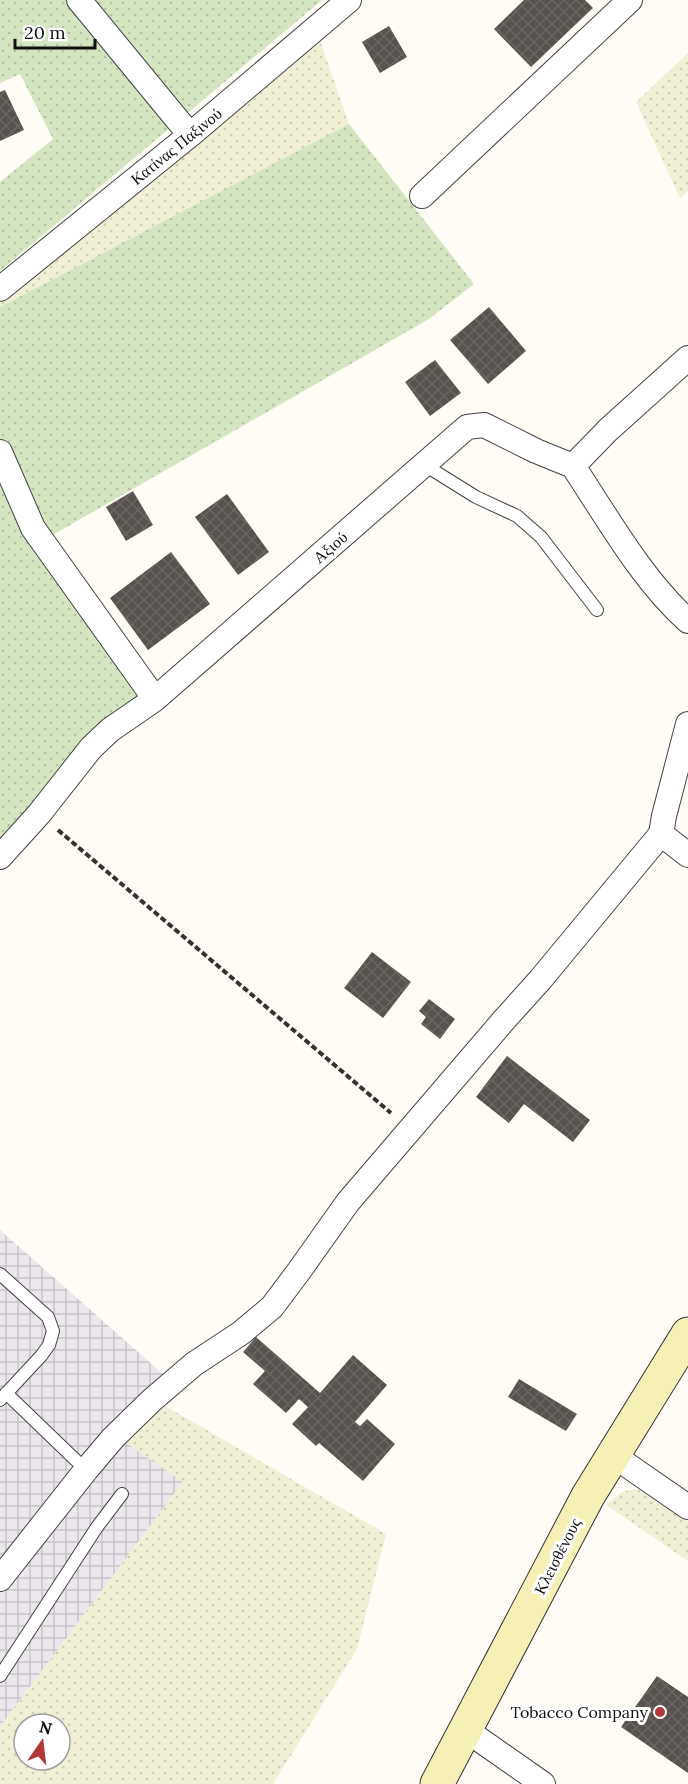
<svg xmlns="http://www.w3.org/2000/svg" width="688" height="1784" viewBox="0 0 688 1784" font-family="Lora,serif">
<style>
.industrial{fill:url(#industrial-grid)}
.farmland{fill:url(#farmland-dots);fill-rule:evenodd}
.grass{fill:url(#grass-dots)}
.building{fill:url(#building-cross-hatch)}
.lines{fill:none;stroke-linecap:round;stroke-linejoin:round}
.lane-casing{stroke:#434343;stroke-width:14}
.street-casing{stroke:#434343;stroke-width:26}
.secondary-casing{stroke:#323232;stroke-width:35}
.path{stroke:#323232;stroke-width:4;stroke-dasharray:6 3;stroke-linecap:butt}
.lane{stroke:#fff;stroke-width:12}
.street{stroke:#fff;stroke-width:24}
.secondary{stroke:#f6f0b7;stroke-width:33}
.poi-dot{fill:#b0383b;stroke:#fff;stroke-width:2}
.labels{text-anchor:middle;stroke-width:6;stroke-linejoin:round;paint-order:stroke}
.street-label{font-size:16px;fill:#101010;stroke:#fff}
.poi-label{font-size:16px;fill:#101010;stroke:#fff;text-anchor:end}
</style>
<defs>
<pattern id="industrial-grid" width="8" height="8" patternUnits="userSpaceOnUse" patternTransform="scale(1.5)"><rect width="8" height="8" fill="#ece6ed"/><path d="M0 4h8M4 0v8" fill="none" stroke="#c9c4ca"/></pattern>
<pattern id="farmland-dots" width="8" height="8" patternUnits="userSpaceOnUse" patternTransform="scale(1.5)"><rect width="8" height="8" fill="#f1f0d6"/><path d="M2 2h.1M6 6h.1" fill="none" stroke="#cecdb7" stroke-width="1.8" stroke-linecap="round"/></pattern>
<pattern id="grass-dots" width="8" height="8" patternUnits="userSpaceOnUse" patternTransform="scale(1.5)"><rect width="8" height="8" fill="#d3e5c1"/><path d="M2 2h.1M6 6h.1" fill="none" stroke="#b4c3a5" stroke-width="1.8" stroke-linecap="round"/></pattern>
<pattern id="building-cross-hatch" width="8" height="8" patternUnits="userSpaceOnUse" patternTransform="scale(1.5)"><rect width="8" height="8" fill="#57524d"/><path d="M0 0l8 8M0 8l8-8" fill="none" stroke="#6a6662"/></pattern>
</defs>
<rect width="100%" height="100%" fill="#fefcf4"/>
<!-- industrial -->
<path class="industrial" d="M0 1230 180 1389 162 1404 183 1482 0 1727Z"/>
<!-- farmland -->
<path class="farmland" d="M319 38 349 124 0 307V302Z
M688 53V191L680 198 636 102Z
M162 1404 386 1534 357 1649 273 1784H0V1727L183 1482 123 1441ZM24 1724H60V1760H24Z
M635 1489 646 1492 688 1521V1561L606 1505 622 1492Z"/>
<!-- grass -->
<path class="grass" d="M0 0H322L0 271V182L53 139 20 74 0 83Z
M349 124 474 284 429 319 44 540 148 691 0 842V307Z"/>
<!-- building -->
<path class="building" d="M524 0H585L593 8 531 67 494 29Z
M389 26 407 57 380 73 362 42Z
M5 90 24 130 0 141V92Z
M489 307 526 351 488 384 450 340Z
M435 360 461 393 430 416 405 382Z
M133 491 153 525 126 541 106 507Z
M227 494 269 552 238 575 195 517Z
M171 552 210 604 148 650 110 598Z
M372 952 411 982 383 1018 344 988Z
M429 999 455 1019 440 1039 421 1024 426 1017 419 1011Z
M507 1056 590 1120 573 1142 524 1104 509 1123 476 1097Z
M256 1337 320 1393 353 1355 387 1385 355 1422 360 1426 367 1419 395 1444 363 1481 319 1443 316 1446 292 1424 308 1407 299 1399 286 1413 253 1384 265 1371 243 1352Z
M519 1379 577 1414 566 1431 508 1397Z
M657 1676 688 1697V1773L621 1727Z"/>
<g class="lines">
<defs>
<path id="lane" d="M423 464 476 497 517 516 541 537 597 610
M0 1274 48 1317 53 1331 49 1345 41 1356 0 1400
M6 1393 86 1470
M0 1676 97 1527 122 1494"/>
<path id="street" d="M79 0 190 135
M422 196 630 0
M0 289 190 135 349 0
M0 452 33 528 155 699
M573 466C607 517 642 580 688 621
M573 466 608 430 688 358
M661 834 688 855
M0 857 39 814 91 748 110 730 155 699 467 427 484 425 536 451 573 466
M614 1456 688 1507
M0 1579 86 1470 113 1438 152 1400 194 1364 241 1333 272 1307 299 1271 348 1202 504 1020 540 980 661 834 664 816 688 724
M466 1730 543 1784"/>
<path id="secondary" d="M437 1784 588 1496 688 1334"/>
</defs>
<!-- lane casing -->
<use href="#lane" class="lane-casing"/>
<!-- street casing -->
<use href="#street" class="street-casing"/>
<!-- secondary casing -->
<use href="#secondary" class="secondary-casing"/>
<!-- path -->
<path class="path" d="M58 830 391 1113"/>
<!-- lane -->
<use href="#lane" class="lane"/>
<!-- street -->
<use href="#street" class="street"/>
<!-- secondary -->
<use href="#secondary" class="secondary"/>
</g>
<!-- markers -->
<circle class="poi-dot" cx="660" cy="1712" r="6"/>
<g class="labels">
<!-- street labels -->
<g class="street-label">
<text transform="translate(176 146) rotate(-39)" y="6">Κατίνας Παξινού</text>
<text transform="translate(330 547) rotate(-41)" y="6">Αξιού</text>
<text transform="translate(557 1556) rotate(-63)" y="6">Κλεισθένους</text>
</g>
<!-- poi labels -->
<g class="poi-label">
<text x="648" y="1718">Tobacco Company</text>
</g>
</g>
<!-- north arrow -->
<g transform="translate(42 1742) rotate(14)"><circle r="28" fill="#ffffff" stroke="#9f9f9f" stroke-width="1.5"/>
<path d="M0-4.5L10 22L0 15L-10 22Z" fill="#b0383b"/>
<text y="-9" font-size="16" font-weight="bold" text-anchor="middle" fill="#101010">N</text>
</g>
<!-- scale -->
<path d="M15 39v9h80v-9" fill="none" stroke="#101010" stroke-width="3"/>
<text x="24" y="39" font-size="18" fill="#101010" stroke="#ffffff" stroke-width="4.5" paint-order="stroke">20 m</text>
</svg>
